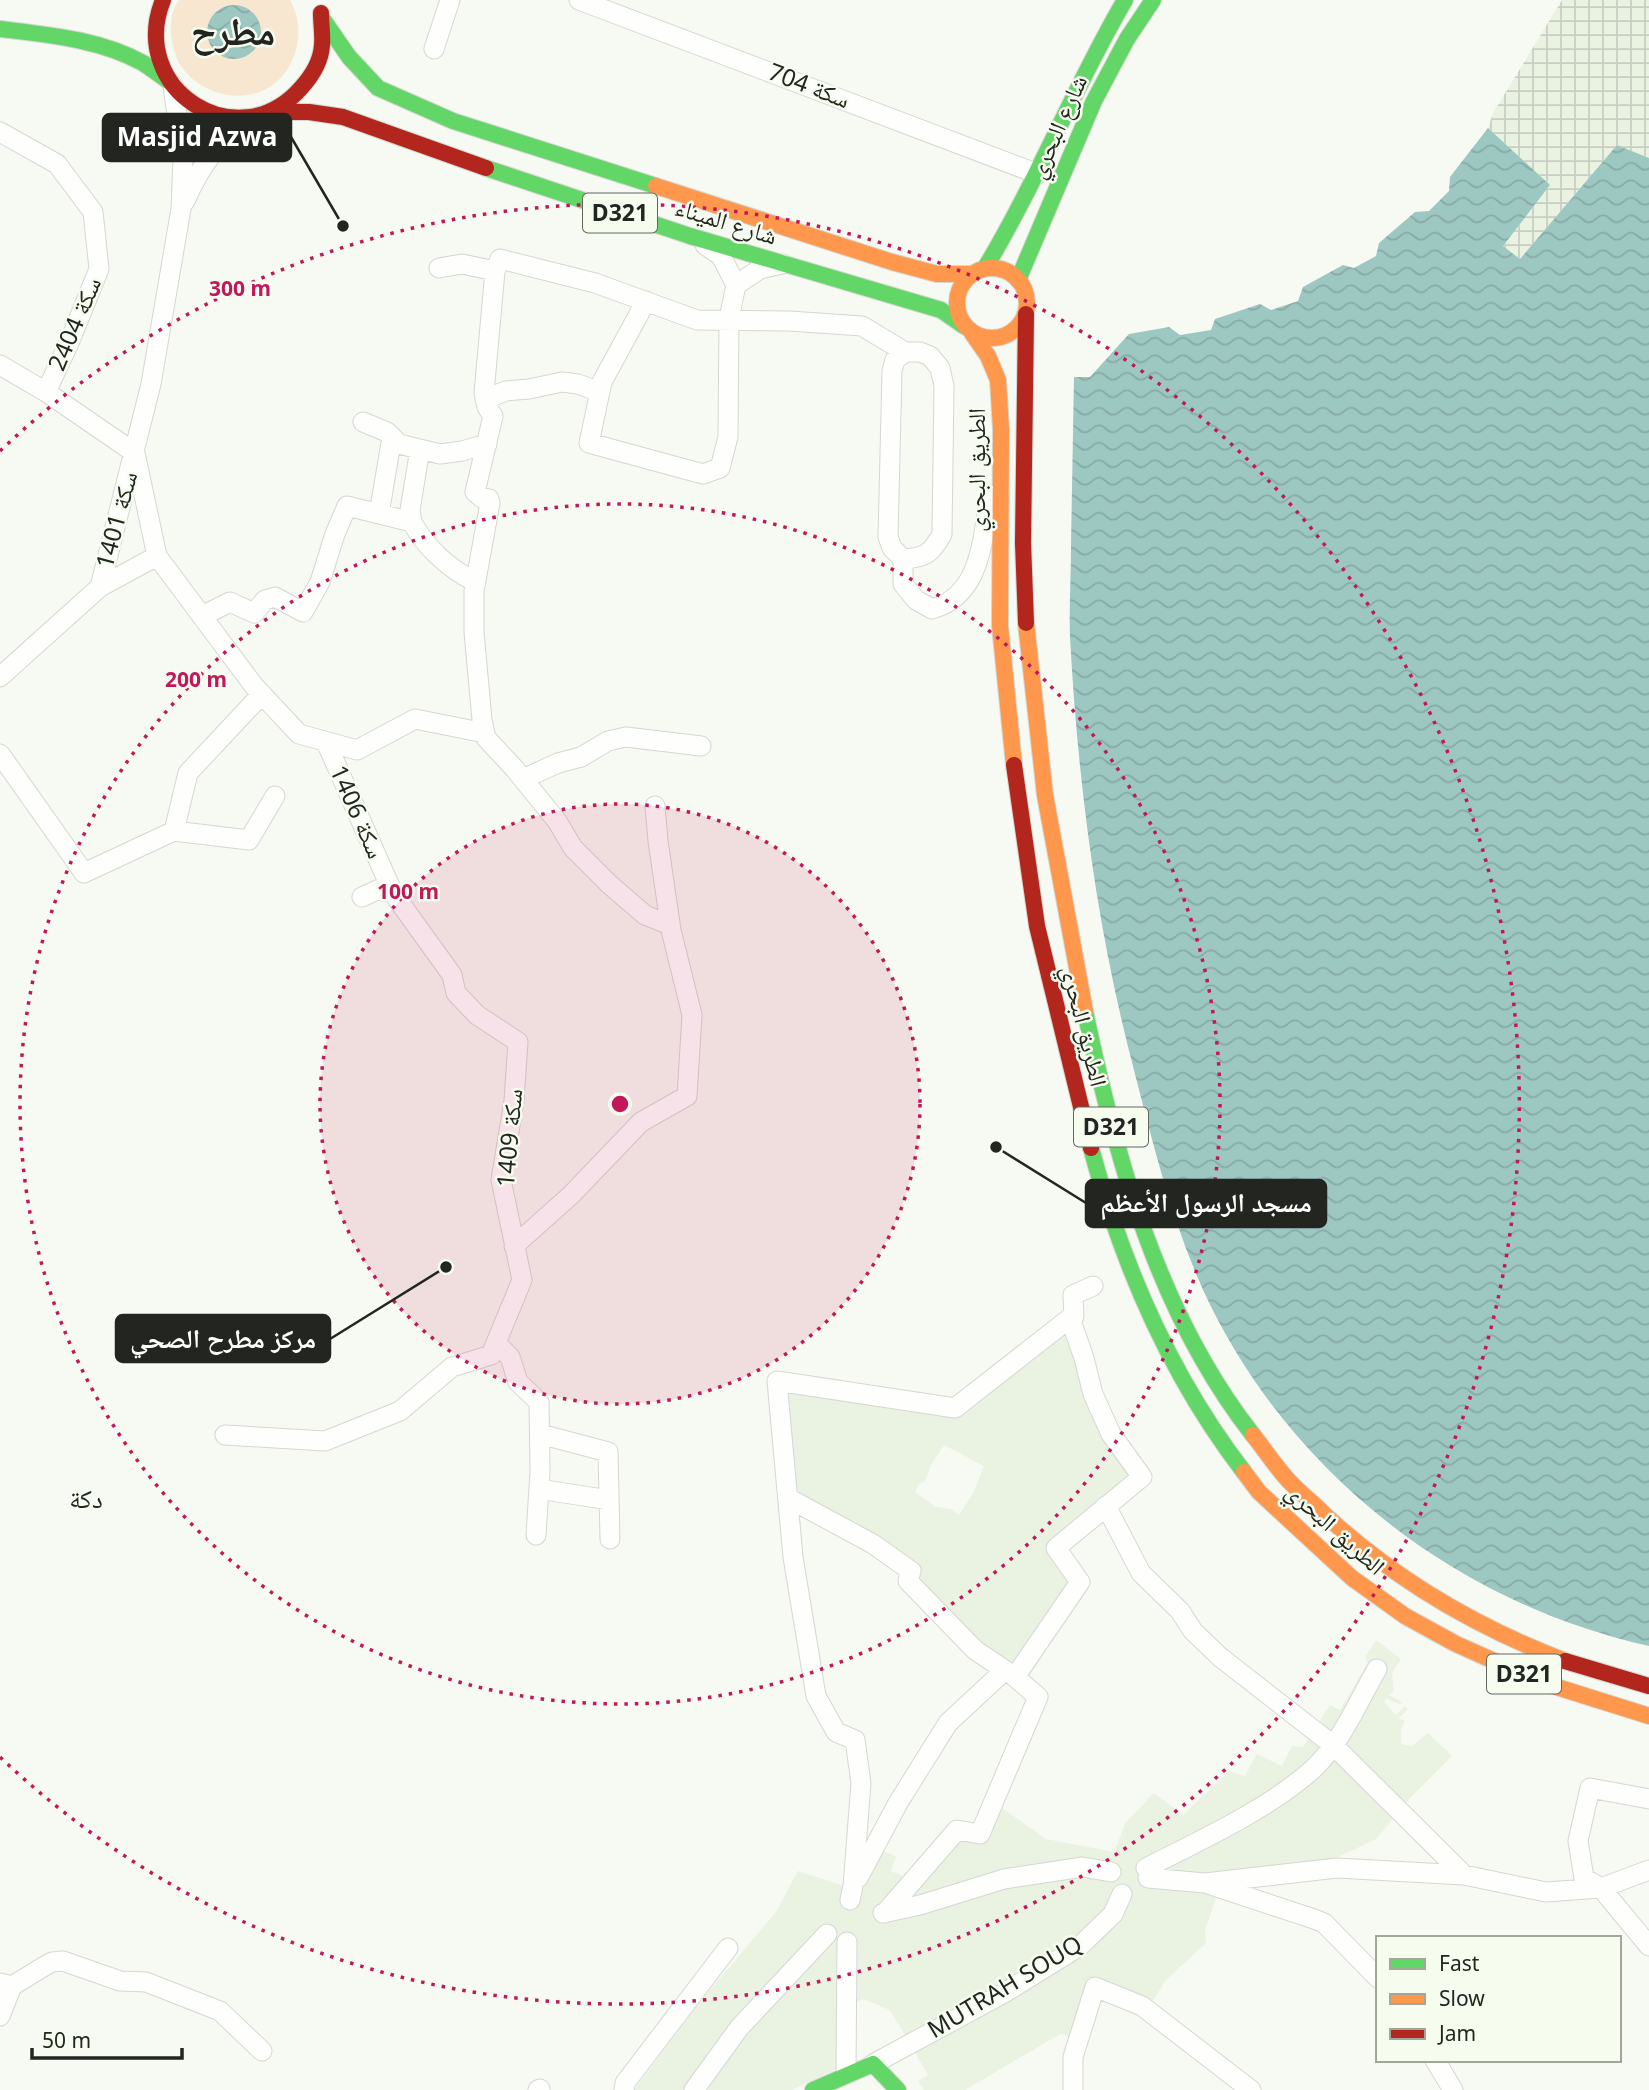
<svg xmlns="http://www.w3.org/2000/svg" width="1649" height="2090" viewBox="0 0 1649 2090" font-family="'Noto Sans','Noto Naskh Arabic',sans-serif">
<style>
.built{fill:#eaf2e2;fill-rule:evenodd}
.industrial{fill:url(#industrial-grid)}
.green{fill:#f8e7d0}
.water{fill:url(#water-waves)}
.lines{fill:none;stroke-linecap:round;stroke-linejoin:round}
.street-casing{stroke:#d5d7d1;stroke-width:21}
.fast-casing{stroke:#d5d7d1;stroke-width:18}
.slow-casing{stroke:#d5d7d1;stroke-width:18}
.jam-casing{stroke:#d5d7d1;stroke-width:18}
.street{stroke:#fefefd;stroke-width:19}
.fast{stroke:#63d668;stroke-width:16}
.slow{stroke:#ff974d;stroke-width:16}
.jam{stroke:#b3261e;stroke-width:16}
.ring{fill:none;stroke:#c2185b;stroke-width:3.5;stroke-dasharray:3.5 7}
.labels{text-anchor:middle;stroke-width:5;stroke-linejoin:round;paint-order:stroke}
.shield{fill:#f6fdef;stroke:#62665e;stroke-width:2}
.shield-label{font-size:23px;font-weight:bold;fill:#232520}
.street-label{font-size:24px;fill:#232520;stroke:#f6fdef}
.neighbourhood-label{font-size:26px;fill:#232520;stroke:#f6fdef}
.town-label{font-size:38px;font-weight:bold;fill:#232520;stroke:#f6fdef}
.centre{fill:#c2185b;stroke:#f6fdef;stroke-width:3.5}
.ring-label{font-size:21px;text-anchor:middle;font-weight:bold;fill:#c2185b;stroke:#f6fdef;stroke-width:5;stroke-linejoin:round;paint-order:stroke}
.leader{fill:none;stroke:#232520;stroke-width:2.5}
.callout-dot{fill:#232520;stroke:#f6fdef;stroke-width:2.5}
.callout{fill:#232520;stroke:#232520;stroke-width:2.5}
.callout-label{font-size:26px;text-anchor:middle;font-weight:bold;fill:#fff}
</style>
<defs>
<pattern id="industrial-grid" width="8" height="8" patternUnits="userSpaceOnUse" patternTransform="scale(1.75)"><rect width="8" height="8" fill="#eaf2e2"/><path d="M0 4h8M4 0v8" fill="none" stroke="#c8cfc2"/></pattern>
<pattern id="water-waves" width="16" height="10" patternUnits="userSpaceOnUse" patternTransform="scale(1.75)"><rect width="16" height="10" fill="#9dc7c1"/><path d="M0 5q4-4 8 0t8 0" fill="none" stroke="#87aba6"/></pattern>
</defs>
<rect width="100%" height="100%" fill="#f6faf2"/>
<!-- built -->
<path class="built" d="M1070 1318 1093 1394 1142 1477 1057 1548 1080 1582 1022 1661 1005 1670 911 1571 787 1496 782 1385 955 1408ZM944 1445 984 1466 973 1493 959 1515 951 1509 936 1507 915 1492 919 1484 925 1481 931 1465Z
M1376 1640 1401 1659 1392 1673 1394 1691 1389 1695 1403 1703 1399 1704 1386 1698 1384 1702 1396 1715 1405 1706 1408 1709 1398 1719 1405 1720 1401 1730V1744L1412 1746 1428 1733 1452 1756 1409 1799 1376 1839 1321 1865 1200 1883 1216 1898 1205 1930 1206 1943 1166 1980 1143 2016 1090 1990 1075 2037 1060 2034 965 2090H924L918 2081 928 2075 890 2010 863 1999 850 2005 849 2063 792 2090H634L704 1997 776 1912 798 1871 856 1890 877 1849 896 1856 891 1871 910 1879 957 1826H987L995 1803 1046 1839 1114 1852 1126 1822 1154 1793 1183 1815 1229 1771 1245 1776 1257 1754 1282 1766 1292 1746 1303 1747 1330 1705 1340 1710 1368 1662 1365 1657Z"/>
<!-- industrial -->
<path class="industrial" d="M1562 0H1649V158L1617 145 1520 259 1503 246 1550 185 1488 128 1493 113Z"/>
<!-- green -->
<path class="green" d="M179 0H290C308 31 296 76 262 91 233 103 198 91 181 66 177 61 175 53 173 46 169 33 170 11 179 0Z"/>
<!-- water -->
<path class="water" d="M207 32a27 27 0 1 1 54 0a27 27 0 1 1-54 0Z
M1488 128 1550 185 1503 246 1520 259 1617 145 1649 158V1646C1456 1603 1288 1473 1204 1292 1173 1224 1154 1148 1135 1074 1097 931 1078 785 1070 637 1069 607 1071 576 1071 545 1072 489 1073 433 1074 377H1090L1129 334 1169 327 1180 335 1211 330 1215 319 1260 304 1271 310 1298 301 1303 287 1343 265 1354 268 1376 256 1379 243 1415 212 1429 211 1449 191 1450 177Z"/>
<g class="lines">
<defs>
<path id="street" d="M579 0 1038 174
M434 49 450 0
M0 132 57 164 93 212 99 269 69 343 46 392
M185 201C203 160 217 145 253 118
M439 268 462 264 495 271 500 259 595 283 697 320 789 321 862 326 905 352H920L930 356 940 368 944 386 942 534C932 553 925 558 903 559L892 548 888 537 892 371 895 360 905 352
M495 271 484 393 487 407 493 416 475 492 482 498 489 499 490 503 474 591V632L482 720 486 738 514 768 557 821 573 848 609 884 645 915 670 925
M736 285 760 269 782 264
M646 301 602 382 589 443 703 474 720 468 728 437 729 319 736 285 721 256 705 245
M0 365 46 392 135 453
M485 399 506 391 529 389 562 382 578 384 600 392
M363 422 387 432 399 444 440 454 462 451 487 444
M135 453 157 556 254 686 299 734 357 750 415 719 485 733
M379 514 392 437
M412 522 410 510 420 449
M903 559V584L916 600 932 609C982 595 982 539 990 495
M100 587 151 384 181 209 183 159 173 86
M202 616 230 602 254 613 265 600 275 597 303 612 320 582 335 534 347 506 412 522C425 547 450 570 476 582
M0 677 100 587 157 556
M0 754 84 873 174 831
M523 779 558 763 581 757 608 741 626 737 701 746
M174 831 188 773 262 694
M174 831 249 840 275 796
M362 897 377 890 393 893
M514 1246 571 1195 641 1122 687 1096 692 1015 671 930 658 841 655 806
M1070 1318 1074 1316 1073 1295 1093 1286
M497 1344 510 1357 518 1382 539 1402 540 1472 536 1535
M540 1434 608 1452 610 1539
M225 1435 325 1441 400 1411 452 1367 491 1355 522 1280 501 1180 514 1101 518 1042 477 1015 456 993 452 975 393 893 326 742
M539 1489 609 1500
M788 1498 873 1544 911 1571 908 1581 975 1650 1015 1677
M1106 1506 1141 1573 1180 1611 1193 1631 1220 1657 1333 1745 1464 1875
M1649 1799 1590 1788 1578 1841 1584 1878 1601 1888 1649 1946
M1146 1868C1199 1841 1269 1809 1313 1769 1341 1743 1358 1702 1377 1669
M858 1878 898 1803 948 1723 1005 1670
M1148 1878 1205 1883 1314 1919 1324 1923 1378 1978
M1205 1883 1337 1868 1464 1875 1546 1892 1601 1888 1649 1870
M850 1900 853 1886 861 1783 855 1740 836 1732 816 1696 793 1557 777 1381 955 1408 1070 1318 1084 1358 1093 1394 1111 1434 1142 1477 1056 1548 1080 1582 1015 1677 1038 1697 980 1834 957 1830 885 1913
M883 1913 920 1905 1004 1879 1083 1867 1111 1872
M0 1983 12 1986 43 1967 52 1962 63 1961 120 1981 146 1982 220 2011 262 2051
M0 2016 12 1986
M1435 2060 1453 2090
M873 2064 1004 1993 1080 1946 1113 1914 1122 1894
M846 2074 847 1942
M538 2090 540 2089
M624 2090 625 2083 728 1948
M694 2090 739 2028 827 1934
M1073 2090V2057L1095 1987 1142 2006 1251 2090"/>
<path id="fast" d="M322 18 349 57 378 88 453 121 656 186
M0 29C49 35 99 39 143 63 152 69 161 76 170 82
M486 168 690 236 941 310 964 326
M985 268C1037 182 1074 87 1125 0
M1018 280 1094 101 1127 39 1153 0
M1085 1011C1116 1159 1158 1314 1253 1435
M1091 1148C1122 1264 1170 1376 1244 1472
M813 2090 873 2064 898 2090"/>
<path id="slow" d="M656 186 892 262 937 274H971
M957 303a35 35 0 1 1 70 0a35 35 0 1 1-70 0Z
M972 333 988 356 998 380 1001 429 1000 626 1014 765
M1026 623 1045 795 1085 1011
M1253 1435C1265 1450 1276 1467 1289 1481 1300 1493 1313 1503 1324 1514 1394 1579 1476 1627 1565 1661
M1244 1472 1259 1492 1352 1578 1405 1616 1456 1644 1541 1682 1649 1716"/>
<path id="jam" d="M163 0C127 90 238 160 301 88 311 77 321 61 322 45 323 35 321 24 321 13
M272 112H309L343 117 486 168
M1026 314 1023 543 1026 623
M1014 765 1037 926 1091 1148
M1565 1661 1649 1686"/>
</defs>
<!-- street casing -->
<use href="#street" class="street-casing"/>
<!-- fast casing -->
<use href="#fast" class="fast-casing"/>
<!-- slow casing -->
<use href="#slow" class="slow-casing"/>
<!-- jam casing -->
<use href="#jam" class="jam-casing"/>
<!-- street -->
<use href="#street" class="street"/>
<!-- fast -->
<use href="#fast" class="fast"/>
<!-- slow -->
<use href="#slow" class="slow"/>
<!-- jam -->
<use href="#jam" class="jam"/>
</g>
<!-- distance rings -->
<circle cx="620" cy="1104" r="300" fill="#c2185b" fill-opacity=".12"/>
<g class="ring">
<circle cx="620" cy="1104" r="300"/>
<circle cx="620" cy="1104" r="600"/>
<path d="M0 451A900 900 0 1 1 0 1757"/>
</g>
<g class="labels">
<!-- shield labels -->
<g class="shield">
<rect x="583" y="193.5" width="74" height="39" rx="5"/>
<rect x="1074" y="1107.5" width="74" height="39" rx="5"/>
<rect x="1487" y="1654.5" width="74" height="39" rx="5"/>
</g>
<g class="shield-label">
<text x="620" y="221">D321</text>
<text x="1111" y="1135">D321</text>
<text x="1524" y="1682">D321</text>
</g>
<!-- street labels -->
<g class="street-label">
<text transform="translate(809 86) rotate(21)" y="8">سكة 704</text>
<text transform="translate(1058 127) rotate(-66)" y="8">شارع البحري</text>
<text transform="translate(726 222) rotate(17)" y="8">شارع الميناء</text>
<text transform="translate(75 324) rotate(-67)" y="8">سكة 2404</text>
<text transform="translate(977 470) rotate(-90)" y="8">الطريق البحري</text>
<text transform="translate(117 520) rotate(-75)" y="8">1401 سكة</text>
<text transform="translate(357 812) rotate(66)" y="8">1406 سكة</text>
<text transform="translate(1084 1026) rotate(76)" y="8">الطريق البحري</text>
<text transform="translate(510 1138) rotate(-85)" y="8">1409 سكة</text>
<text transform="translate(1335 1529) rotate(42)" y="8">الطريق البحري</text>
<text transform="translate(1005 1987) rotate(-31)" y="8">MUTRAH SOUQ</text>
</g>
<!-- neighbourhood labels -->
<g class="neighbourhood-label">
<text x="86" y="1508">دكة</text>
</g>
<!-- town labels -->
<g class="town-label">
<text x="233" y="45">مطرح</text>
</g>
</g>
<circle cx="620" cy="1104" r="10" class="centre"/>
<g class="ring-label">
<text x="240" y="296">300 m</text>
<text x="196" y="687">200 m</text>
<text x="408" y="899">100 m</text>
</g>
<!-- callouts -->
<path class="leader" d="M343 226L291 137M996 1147L1086 1203M446 1267L330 1339"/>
<g class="callout-dot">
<circle cx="343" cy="226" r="7"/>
<circle cx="996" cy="1147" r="7"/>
<circle cx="446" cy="1267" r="7"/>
</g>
<g class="callout">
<rect x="103" y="114" width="188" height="47" rx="7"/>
<rect x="1086" y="1180" width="240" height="47" rx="7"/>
<rect x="116" y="1315" width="214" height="47" rx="7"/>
</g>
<g class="callout-label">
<text x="197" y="146">Masjid Azwa</text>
<text x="1206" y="1212">مسجد الرسول الأعظم</text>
<text x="223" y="1348">مركز مطرح الصحي</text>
</g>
<!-- legend -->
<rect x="1376" y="1936" width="245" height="126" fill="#f6fdef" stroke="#a2a79c" stroke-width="2"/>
<rect x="1390" y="1959" width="35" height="10" fill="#63d668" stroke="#a2a79c" stroke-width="2"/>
<text x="1439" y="1971" font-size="21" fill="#232520">Fast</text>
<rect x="1390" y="1994" width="35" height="10" fill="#ff974d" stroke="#a2a79c" stroke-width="2"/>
<text x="1439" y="2006" font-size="21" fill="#232520">Slow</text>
<rect x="1390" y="2029" width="35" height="10" fill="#b3261e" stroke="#a2a79c" stroke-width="2"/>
<text x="1439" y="2041" font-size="21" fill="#232520">Jam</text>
<!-- scale -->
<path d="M32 2048v10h150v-10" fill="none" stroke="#232520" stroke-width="3.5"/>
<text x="42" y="2048" font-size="21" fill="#232520" stroke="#f6fdef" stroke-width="5" paint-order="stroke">50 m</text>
</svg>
